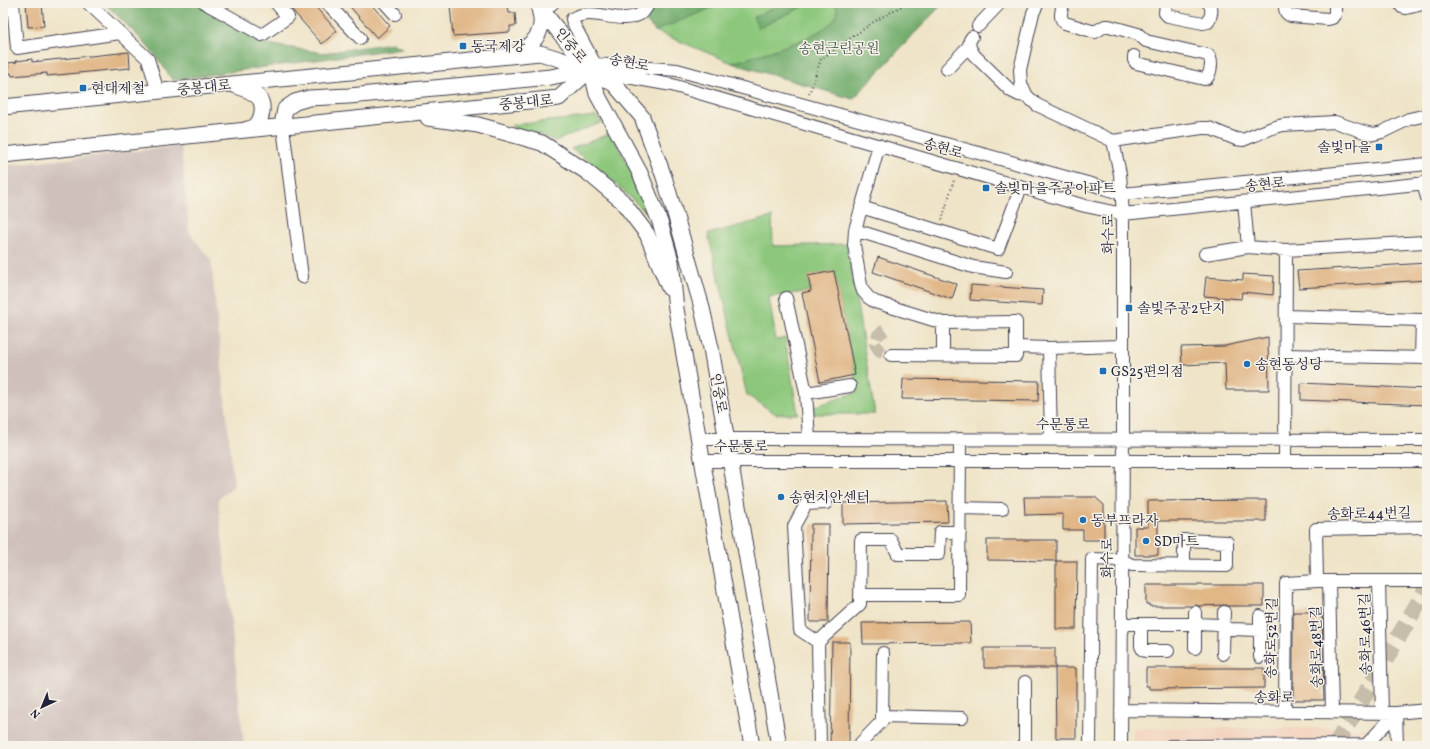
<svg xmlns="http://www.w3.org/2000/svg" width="1430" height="749" viewBox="0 0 1430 749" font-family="Vollkorn,'Noto Serif KR',serif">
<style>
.built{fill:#f3d4bf}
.industrial{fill:#cfc0bb}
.green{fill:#8cc77c;stroke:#57745c}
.forest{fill:#71ac6c;stroke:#4a6754}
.building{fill:#e1b788}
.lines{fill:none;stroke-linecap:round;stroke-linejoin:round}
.minor-tunnel{stroke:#c6bdab;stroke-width:12;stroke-dasharray:12 6;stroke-linecap:butt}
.highway-tunnel{stroke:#c6bdab;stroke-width:17;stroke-dasharray:17 8;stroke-linecap:butt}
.minor-casing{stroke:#413f50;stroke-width:14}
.major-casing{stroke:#413f50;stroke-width:17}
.path{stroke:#413f50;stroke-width:2;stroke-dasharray:1 3;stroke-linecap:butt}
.minor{stroke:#fff;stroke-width:12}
.major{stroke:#fff;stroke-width:15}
.poi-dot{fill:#1f6fb2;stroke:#f7f3e8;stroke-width:1.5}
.labels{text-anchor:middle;stroke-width:3;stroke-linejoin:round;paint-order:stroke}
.street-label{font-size:14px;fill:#22223b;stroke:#f7f3e8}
.poi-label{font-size:14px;fill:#22223b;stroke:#f7f3e8;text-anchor:start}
.park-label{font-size:14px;fill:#42544e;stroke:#f7f3e8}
</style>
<rect width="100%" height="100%" fill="#f7f3e8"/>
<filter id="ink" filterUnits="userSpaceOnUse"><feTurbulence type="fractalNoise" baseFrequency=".025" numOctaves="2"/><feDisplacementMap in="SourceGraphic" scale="8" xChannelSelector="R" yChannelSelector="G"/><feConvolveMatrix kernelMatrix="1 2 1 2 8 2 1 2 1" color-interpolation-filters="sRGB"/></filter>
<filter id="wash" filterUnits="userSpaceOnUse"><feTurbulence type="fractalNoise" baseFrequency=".012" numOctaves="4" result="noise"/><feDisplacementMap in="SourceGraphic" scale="16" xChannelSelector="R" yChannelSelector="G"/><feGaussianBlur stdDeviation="0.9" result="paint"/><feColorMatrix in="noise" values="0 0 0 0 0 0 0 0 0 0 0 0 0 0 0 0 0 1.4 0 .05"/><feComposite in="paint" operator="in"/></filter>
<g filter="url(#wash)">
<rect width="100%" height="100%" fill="#efe4c7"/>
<!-- built -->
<path class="built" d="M1133 728H1368L1387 744V746H1133Z"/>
<!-- industrial -->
<path class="industrial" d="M181 146 189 232 211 260 234 486 218 499 244 746H3V166Z"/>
<!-- green -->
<path class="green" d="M655 3H943L853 99 732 63 655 31 645 20Z
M596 116 603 122 555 141 541 135 513 128 512 125Z
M611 133 634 176 647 209V211H644C621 188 598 166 571 149Z
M772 217 773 246 847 244 875 414H814L813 407 858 392 834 271 808 276 811 291 769 297 776 340 785 338 798 414H776L747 395 708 234Z"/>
<!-- forest -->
<path class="forest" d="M104 3H195L266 44 324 53 392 43 402 48 172 80C154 49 129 27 104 3Z
M655 3H724L655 31 645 20Z
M786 3H810L759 28 753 17Z
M834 3H943L853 99 732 63C754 56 826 37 836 17 838 12 837 7 834 3Z"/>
<g id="blocks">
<!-- building -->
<path class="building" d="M26 3H42L44 26 28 27Z
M286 3H312L337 31 322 44Z
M347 3H370L390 26 377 38Z
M485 3H508L509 13H515L516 26H510V32L453 36 450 6Z
M129 52 130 68 47 76V73L12 76 11 73H9L8 63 17 62 16 61 32 59V62Z
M878 257 957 284 952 299 873 272Z
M1427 263V280L1299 288 1297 271Z
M834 271 855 375 820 382 802 293 811 291 808 276Z
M1243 274 1274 276 1273 295 1242 292 1241 299 1204 296 1206 277 1243 280Z
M971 285 1043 290 1042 305 970 300Z
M1268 337 1269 390H1226L1225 363 1182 365 1181 347 1225 346Z
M903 379 1039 381 1038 401 902 399Z
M1301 383 1427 389V405L1301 400Z
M1024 497H1095L1104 505V540H1083V530H1063V514L1025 515Z
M1266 500V521H1158V555H1135V527H1148V501Z
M947 501 948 522 843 524V503Z
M811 524H829L828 622H810Z
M987 540H1056V561L987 560Z
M1056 561H1077L1076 629H1056Z
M1146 585H1264V606H1228L1224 605 1199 606 1195 605 1191 606H1149V604H1146Z
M1293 612H1322L1324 700H1293Z
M970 622 971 643 863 644 862 623Z
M832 642H850L849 745 830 744Z
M984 648H1055V668H984Z
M1055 668H1076V738H1056Z
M1146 668H1264V688L1149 689V686H1146Z"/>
</g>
</g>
<g filter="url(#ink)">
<use href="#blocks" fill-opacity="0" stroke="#413f50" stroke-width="1"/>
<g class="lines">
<!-- minor-tunnel -->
<path class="minor-tunnel" d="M885 330 878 335 875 344 880 352 891 355"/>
<!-- highway-tunnel -->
<path class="highway-tunnel" d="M1335 746 1427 588"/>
<defs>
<path id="minor" d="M13 3 17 48 120 33
M88 3 148 59 158 92
M205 3 262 35 288 17 276 3
M327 3 360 38
M385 3 395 14
M1038 3 1033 13 1020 70 1021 84 1027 96 1037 105 1113 141 1202 128H1209L1236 139 1243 140 1272 128 1283 125 1335 122 1364 132 1374 134 1382 132 1409 119 1427 115
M1063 3C1062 10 1058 18 1065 23L1095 32 1105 26H1109L1138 34 1146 41 1208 55C1213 60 1211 72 1207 78L1204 79 1136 63 1134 60V56
M1166 3 1165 13 1168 16 1203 23 1208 22C1211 16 1214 8 1208 3
M1285 3C1285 9 1284 13 1291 16L1328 19 1332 18 1335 14V3
M1400 3 1402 7 1406 8 1427 3
M544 10 553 3
M978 26 1000 3
M972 37 970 40 969 46 974 55 1011 91 1019 95 1027 96
M595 64 573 23 572 19C590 5 621 27 642 13 645 11 647 6 649 3
M947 69 969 46
M283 127 302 277
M1113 141 1120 174 1123 214V439L1121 746
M879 145 855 230 854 245 861 285 863 291 869 298 875 302 943 323 1016 322V356L891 355
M1427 164 1122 194 1091 184 677 70 595 64 591 69 610 74 672 85 1085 206 1123 214 1427 183
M1423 183 1427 198
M1244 202 1248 247
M861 207 998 249 1021 187
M855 230 973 267 1006 272
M1205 254 1248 247 1286 250 1424 242
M786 298 806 393 809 439
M1286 316 1422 320 1421 358
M943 323V355
M1017 347 1049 348
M1286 355 1427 358
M806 393 850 386
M699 439 1427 440
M1051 439 1049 348 1123 346
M703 461H1427
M1285 461 1286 250
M960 508 1002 509
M1317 581 1316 529 1427 527
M1329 581 1332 712
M1379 581H1427
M860 595H959L960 439
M1195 612V648
M1260 616V657
M1122 624H1195L1220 625 1230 629 1260 630
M1141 624V646L1143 650 1146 651H1168
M818 642 800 630 794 526 806 504 826 503
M1223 654 1224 612
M1121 710 1396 713 1427 710
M1285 712 1286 583 1317 581H1379L1382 713
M1396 713 1397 746
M882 716 962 718
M820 746 818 642 860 604 861 540H891L898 554H939L940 532H960
M858 746 882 721 883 653
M1025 746V682
M1090 746 1092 559 1122 560 1132 565 1227 566V542L1184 540V566
M1170 746 1366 745 1396 713"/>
<path id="major" d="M537 3 559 32 591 69 615 85 642 117 664 177 674 210 701 304 711 348 779 746
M515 54C527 48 540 39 541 24 542 18 539 10 538 4
M591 69 597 94 640 173 660 222 671 261 676 309 752 746
M234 85C243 88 253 91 259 98 265 106 262 121 254 127 252 128 248 129 245 130
M3 107 540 53 591 69
M428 118 478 125 542 143 587 172 622 201 647 234 669 288
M283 127V120L285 109 295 102 309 98 349 96 551 77 590 69
M3 155 559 98 591 69"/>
</defs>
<!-- minor casing -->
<use href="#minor" class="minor-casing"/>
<!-- major casing -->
<use href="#major" class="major-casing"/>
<!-- path -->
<path class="path" d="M809 94 821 59 875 21 907 3
M942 220 954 180"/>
<!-- minor -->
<use href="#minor" class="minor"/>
<!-- major -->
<use href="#major" class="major"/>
</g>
</g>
<!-- markers -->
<g class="poi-dot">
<rect x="459" y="42" width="8" height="8" rx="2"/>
<rect x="79" y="84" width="8" height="8" rx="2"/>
<rect x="1375" y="143" width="8" height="8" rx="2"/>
<rect x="982" y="184" width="8" height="8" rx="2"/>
<rect x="1125" y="304" width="8" height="8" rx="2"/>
<circle cx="1247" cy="364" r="4"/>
<rect x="1099" y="367" width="8" height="8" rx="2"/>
<circle cx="781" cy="497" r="4"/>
<circle cx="1083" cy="520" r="4"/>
<circle cx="1146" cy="541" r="4"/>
</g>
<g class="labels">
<!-- street labels -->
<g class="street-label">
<text transform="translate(571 45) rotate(50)" y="5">인중로</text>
<text transform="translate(629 62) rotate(11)" y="5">송현로</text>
<text transform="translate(204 87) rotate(-6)" y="5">중봉대로</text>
<text transform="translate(526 102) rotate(-6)" y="5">중봉대로</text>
<text transform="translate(943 148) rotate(16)" y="5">송현로</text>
<text transform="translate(1265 184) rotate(-6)" y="5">송현로</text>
<text transform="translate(1108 234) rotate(-90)" y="5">화수로</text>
<text transform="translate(719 393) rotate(80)" y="5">인중로</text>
<text x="1063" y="429">수문통로</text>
<text x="741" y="451">수문통로</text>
<text transform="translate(1369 513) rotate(-1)" y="5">송화로44번길</text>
<text transform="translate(1107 558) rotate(-90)" y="5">화수로</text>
<text transform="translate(1365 634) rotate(-91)" y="5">송화로46번길</text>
<text transform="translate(1271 638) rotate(-89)" y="5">송화로52번길</text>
<text transform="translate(1316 647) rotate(-91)" y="5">송화로48번길</text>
<text transform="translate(1274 697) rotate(1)" y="5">송화로</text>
</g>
<!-- poi labels -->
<g class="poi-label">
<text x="471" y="51">동국제강</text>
<text x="91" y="93">현대제철</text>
<text x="1371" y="152" text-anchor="end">솔빛마을</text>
<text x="994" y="193">솔빛마을주공아파트</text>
<text x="1137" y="313">솔빛주공2단지</text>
<text x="1255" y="369">송현동성당</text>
<text x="1111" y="376">GS25편의점</text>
<text x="789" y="502">송현치안센터</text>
<text x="1091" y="525">동부프라자</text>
<text x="1154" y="546">SD마트</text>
</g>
<!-- park labels -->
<g class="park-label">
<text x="839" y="53">송현근린공원</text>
</g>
</g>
<!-- margin -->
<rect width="1430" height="749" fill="none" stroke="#f7f3e8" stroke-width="16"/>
<!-- north arrow -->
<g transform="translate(42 707) rotate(224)" stroke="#f7f3e8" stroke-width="3" paint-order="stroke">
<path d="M0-3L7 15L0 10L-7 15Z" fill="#22223b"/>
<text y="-6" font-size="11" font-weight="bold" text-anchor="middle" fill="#22223b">N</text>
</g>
</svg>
